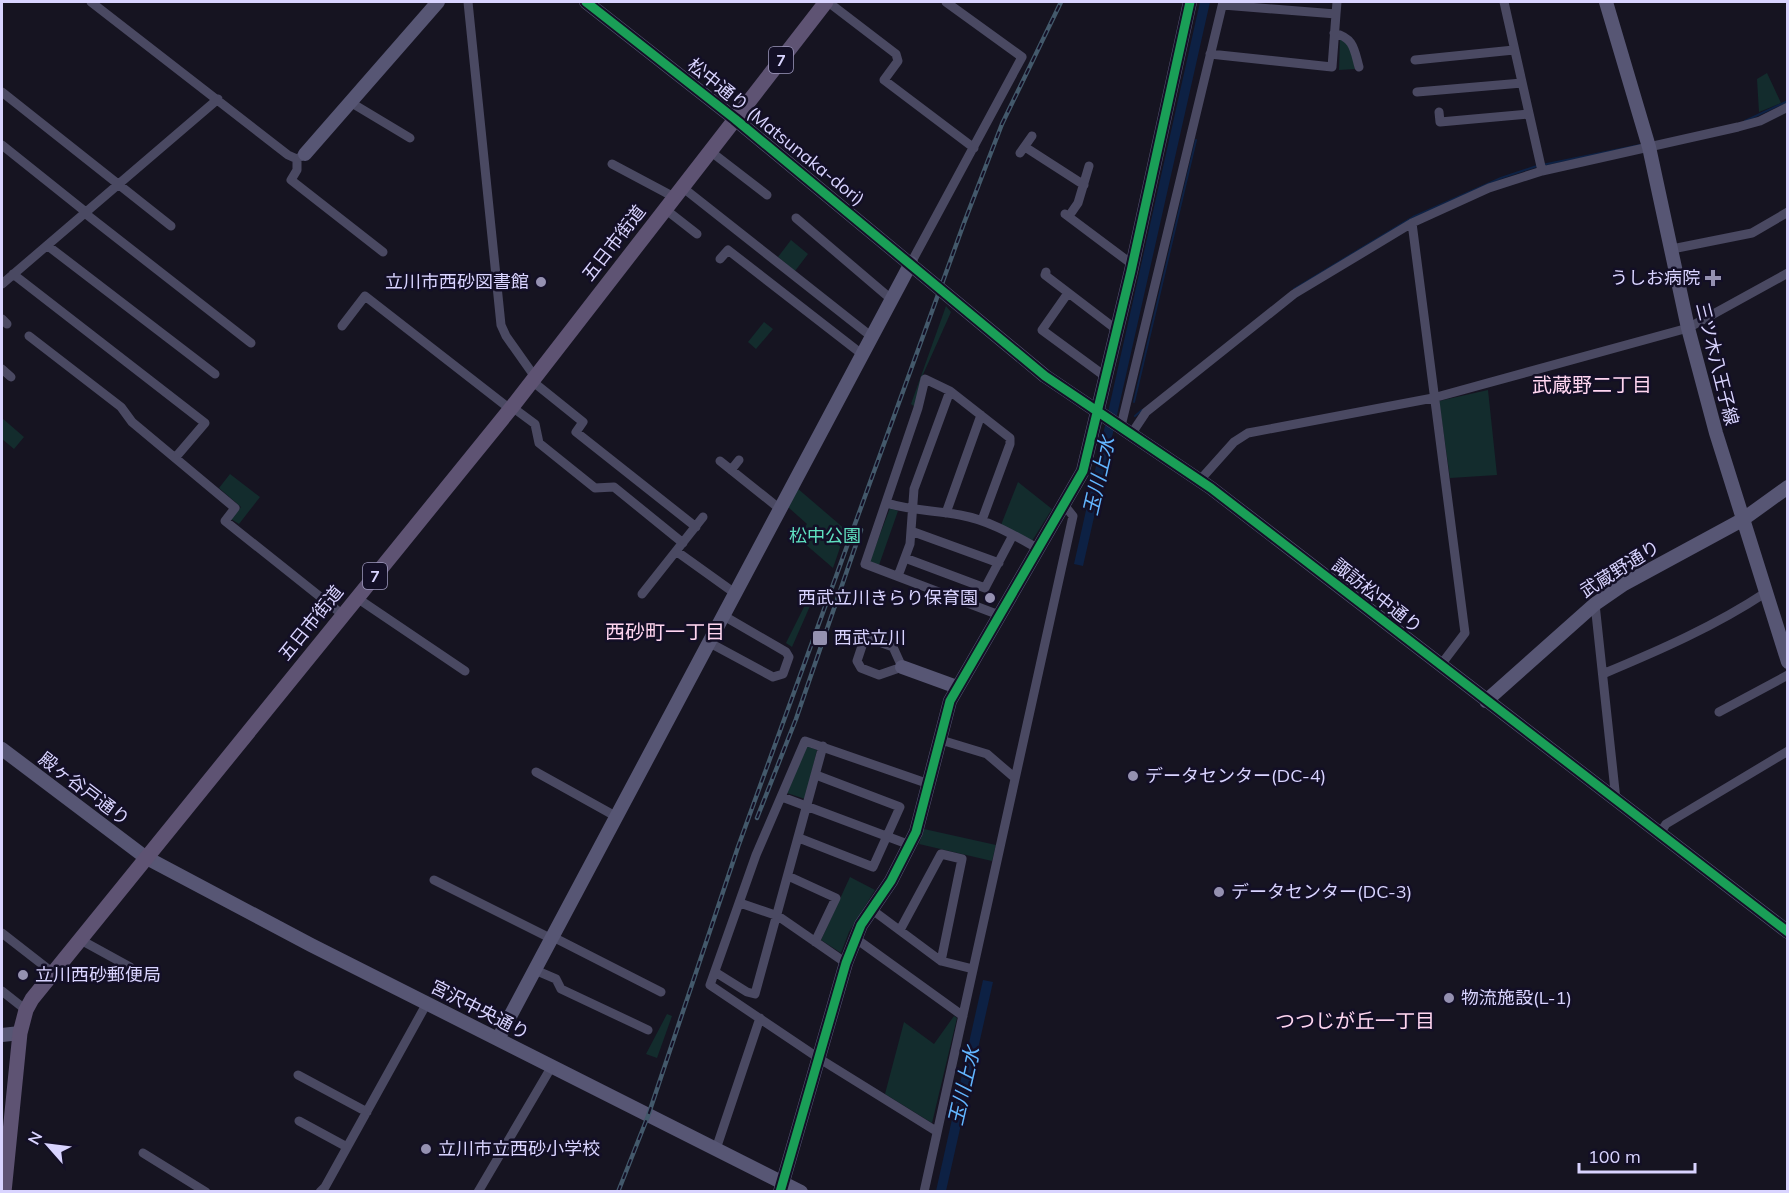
<svg xmlns="http://www.w3.org/2000/svg" width="1789" height="1193" viewBox="0 0 1789 1193" font-family="Mulish,'Noto Sans JP',sans-serif">
<style>
.green{fill:#132c2d}
.water{fill:#0d2144}
.lines{fill:none;stroke-linecap:round;stroke-linejoin:round}
.stream{stroke:#0d2144;stroke-width:2}
.street{stroke:#4a4962;stroke-width:9}
.secondary{stroke:#575674;stroke-width:14}
.primary{stroke:#5e5373;stroke-width:15}
.rail-casing{stroke:#43596b;stroke-width:4.5}
.rail{stroke:#130f26;stroke-width:2;stroke-dasharray:7;stroke-linecap:butt}
.cycleway-casing{stroke:#130f26;stroke-width:13}
.cycleway{stroke:#1a9f57;stroke-width:9}
.poi-dot{fill:#9591b1;stroke:#130f26;stroke-width:2}
.labels{text-anchor:middle;stroke-width:5;stroke-linejoin:round;paint-order:stroke}
.shield{fill:#130f26;stroke:#9e99be;stroke-width:1.5}
.shield-label{font-size:16px;font-weight:bold;fill:#d9d4ff}
.street-label{font-size:18px;fill:#d9d4ff;stroke:#130f26}
.poi-label{font-size:18px;fill:#d9d4ff;stroke:#130f26;text-anchor:start}
.park-label{font-size:18px;fill:#5fe0c0;stroke:#130f26}
.neighbourhood-label{font-size:20px;fill:#ffd6f0;stroke:#130f26}
.water-label{font-size:20px;font-style:italic;fill:#62b6ff;stroke:#130f26}
</style>
<rect width="100%" height="100%" fill="#161421"/>
<!-- green -->
<path class="green" d="M1340 38 1350 43 1355 69 1339 70Z
M1767 73 1781 103 1759 112 1757 79Z
M791 240 808 254 795 271 778 257Z
M946 306 951 312 921 379 916 408 911 404Z
M764 322 773 329 756 349 748 342Z
M1488 390 1497 475 1450 478 1439 401Z
M2 418 24 437 14 449 2 439Z
M230 474 260 497 239 524 231 519 241 507 219 488Z
M1018 482 1052 509 1032 541 1001 525Z
M797 488 846 530 833 568 797 537 807 524 788 507Z
M890 508 898 511 879 565 871 562V558Z
M806 603 810 606 792 647 786 643Z
M807 746 817 750 805 799 787 793Z
M924 829 996 845 992 861 919 844Z
M850 877 875 890 849 932 841 953 821 940Z
M667 1014 672 1016 657 1058 646 1054Z
M954 1016 957 1018 932 1123 885 1094 904 1022 934 1044Z"/>
<!-- water -->
<path class="water" d="M1200 2H1210L1083 566 1074 564Z
M983 980 993 982 946 1191H936Z"/>
<g class="lines">
<!-- stream -->
<path class="stream" d="M1745 121 1788 101
M1542 165 1640 145
M1294 289 1413 217 1501 178 1537 166
M1134 402 1196 140
M1135 416 1142 410"/>
<!-- street -->
<path class="street" d="M91 2 288 155 297 159 305 154
M468 2 501 325 506 336 535 377
M828 2 896 54 898 61 884 80 974 148
M1504 2 1542 171
M1223 5 1336 14 1337 2
M1334 33C1354 38 1354 49 1359 67
M1210 54 1332 67 1336 14
M1415 60 1514 50
M2 92 171 226
M1417 92 1522 83
M350 102 410 138
M1439 112 1440 122 1529 114
M2 145 87 213
M1025 147 1084 185
M710 151 767 195
M1020 153 1032 136
M297 159V170L291 180 383 252
M612 164 674 197
M682 187 872 337
M665 209 697 234
M86 214 251 343
M1065 214 1133 265
M1069 216 1078 203 1089 166
M796 218 891 299
M1412 223 1465 633 1440 666
M48 246 215 374
M1672 249 1752 233 1788 212
M720 259 728 250 863 355
M911 263 1022 57 946 2
M1046 272 1045 275 1117 330
M13 274 205 423 175 458
M2 284 218 99
M1068 293 1042 330 1106 377
M2 319 7 324
M342 326 365 296 510 409
M29 336 121 407 132 422 235 508 225 521 343 615
M2 369 11 377
M532 381 583 422 576 432 696 527
M512 407 535 424 539 443 595 488 614 487 683 543
M1121 426 1223 2
M1132 433 1146 412 1294 294 1412 223 1489 188 1542 171 1738 127 1760 121 1788 107
M720 461 780 509
M731 470 739 460
M1200 480 1234 442 1248 433 1433 398 1688 328 1788 273
M887 503C911 511 935 510 960 515 988 520 1012 534 1037 548
M946 513 981 415
M982 520 1010 444V438L950 391 925 379 918 408 865 564 999 615
M911 531 999 563
M676 551 736 594
M905 558 985 588 1013 535
M898 576 910 544 914 489 950 391
M642 594 703 517
M357 598 465 671
M1595 604 1616 800
M871 639 893 647 902 667 879 675 861 668 857 661 863 643Z
M710 643 773 677 783 674 789 657 786 652 724 616
M1605 673C1660 650 1715 626 1765 593
M1719 712 1788 675
M941 740 987 754 1015 778
M536 772 617 817
M929 784 805 741 756 855 710 985 820 1059 936 1131
M782 797 910 845
M1660 833 1666 824 1788 751
M799 838 873 867 900 807 816 775
M788 876 836 898 815 942
M434 880 552 939
M740 903 778 916 846 963
M871 909 941 961 973 969
M900 930 941 854 962 859 941 961
M2 933 52 972
M553 937 661 992
M855 938 963 1016
M79 939 130 967
M535 970 556 979 561 989 648 1030
M715 972 747 992 755 994 823 746
M2 991 26 1010
M298 1075 367 1112
M299 1121 347 1147
M716 1149 760 1018
M143 1153 206 1192
M320 1192 325 1187 427 1003
M478 1192 552 1066
M924 1192 1073 516 1064 505"/>
<!-- secondary -->
<path class="secondary" d="M586 2 735 119 1045 376 1211 488 1788 932
M1606 2 1649 147 1688 328 1716 433 1788 662
M305 154 438 2
M902 667 957 687
M1486 701 1595 604 1624 584 1742 520 1788 487
M2 749 145 857 311 945 801 1192
M2 1035 20 1033
M498 1039 911 263
M780 1192 846 963 861 925 891 881 916 832 950 701 1083 471 1131 271 1190 2"/>
<!-- primary -->
<path class="primary" d="M4 1192 20 1033 26 1010 32 999 512 407 826 2"/>
<defs>
<path id="rail" d="M757 818 796 719 861 530
M618 1192 648 1116 738 847 964 223 1002 124 1061 2"/>
</defs>
<!-- rail casing -->
<use href="#rail" class="rail-casing"/>
<!-- rail -->
<use href="#rail" class="rail"/>
<defs>
<path id="cycleway" d="M586 2 735 119 1045 376 1211 488 1788 932
M780 1192 846 963 861 925 891 881 916 832 950 701 1083 471 1131 271 1190 2"/>
</defs>
<!-- cycleway casing -->
<use href="#cycleway" class="cycleway-casing"/>
<!-- cycleway -->
<use href="#cycleway" class="cycleway"/>
</g>
<!-- markers -->
<g class="poi-dot">
<path d="M1710 269h6v6h6v6h-6v6h-6v-6h-6v-6h6z"/>
<circle cx="541" cy="282" r="6"/>
<circle cx="990" cy="598" r="6"/>
<rect x="812" y="630" width="16" height="16" rx="3"/>
<circle cx="1133" cy="776" r="6"/>
<circle cx="1219" cy="892" r="6"/>
<circle cx="23" cy="975" r="6"/>
<circle cx="1449" cy="998" r="6"/>
<circle cx="426" cy="1149" r="6"/>
</g>
<g class="labels">
<!-- shield labels -->
<g class="shield">
<rect x="769" y="47" width="24" height="26" rx="4.5"/>
<rect x="363" y="563" width="24" height="26" rx="4.5"/>
</g>
<g class="shield-label">
<text x="781" y="66">7</text>
<text x="375" y="582">7</text>
</g>
<!-- street labels -->
<g class="street-label">
<text transform="translate(776 132) rotate(39)" y="6">松中通り (Matsunaka-dori)</text>
<text transform="translate(614 243) rotate(-52)" y="6">五日市街道</text>
<text transform="translate(1717 364) rotate(76)" y="6">三ツ木八王子線</text>
<text transform="translate(1620 569) rotate(-32)" y="6">武蔵野通り</text>
<text transform="translate(1377 596) rotate(38)" y="6">諏訪松中通り</text>
<text transform="translate(311 623) rotate(-51)" y="6">五日市街道</text>
<text transform="translate(84 789) rotate(37)" y="6">殿ヶ谷戸通り</text>
<text transform="translate(480 1010) rotate(27)" y="6">宮沢中央通り</text>
</g>
<!-- poi labels -->
<g class="poi-label">
<text x="1700" y="284" text-anchor="end">うしお病院</text>
<text x="529" y="288" text-anchor="end">立川市西砂図書館</text>
<text x="978" y="604" text-anchor="end">西武立川きらり保育園</text>
<text x="834" y="644">西武立川</text>
<text x="1145" y="782">データセンター(DC-4)</text>
<text x="1231" y="898">データセンター(DC-3)</text>
<text x="35" y="981">立川西砂郵便局</text>
<text x="1461" y="1004">物流施設(L-1)</text>
<text x="438" y="1155">立川市立西砂小学校</text>
</g>
<!-- park labels -->
<g class="park-label">
<text x="825" y="542">松中公園</text>
</g>
<!-- neighbourhood labels -->
<g class="neighbourhood-label">
<text x="1592" y="392">武蔵野二丁目</text>
<text x="665" y="639">西砂町一丁目</text>
<text x="1355" y="1028">つつじが丘一丁目</text>
</g>
<!-- water labels -->
<g class="water-label">
<text transform="translate(1099 476) rotate(-77)" y="7">玉川上水</text>
<text transform="translate(964 1086) rotate(-77)" y="7">玉川上水</text>
</g>
</g>
<!-- border -->
<rect width="1789" height="1193" fill="none" stroke="#d9d4ff" stroke-width="6"/>
<!-- north arrow -->
<g transform="translate(48 1145) rotate(298)" stroke="#130f26" stroke-width="4.5" paint-order="stroke">
<path d="M0-4.5L10 22L0 15L-10 22Z" fill="#d9d4ff"/>
<text y="-9" font-size="16" font-weight="bold" text-anchor="middle" fill="#d9d4ff">N</text>
</g>
<!-- scale -->
<path d="M1579 1163v9h116v-9" fill="none" stroke="#d9d4ff" stroke-width="3"/>
<text x="1588" y="1163" font-size="18" fill="#d9d4ff" stroke="#130f26" stroke-width="4.5" paint-order="stroke">100 m</text>
</svg>
